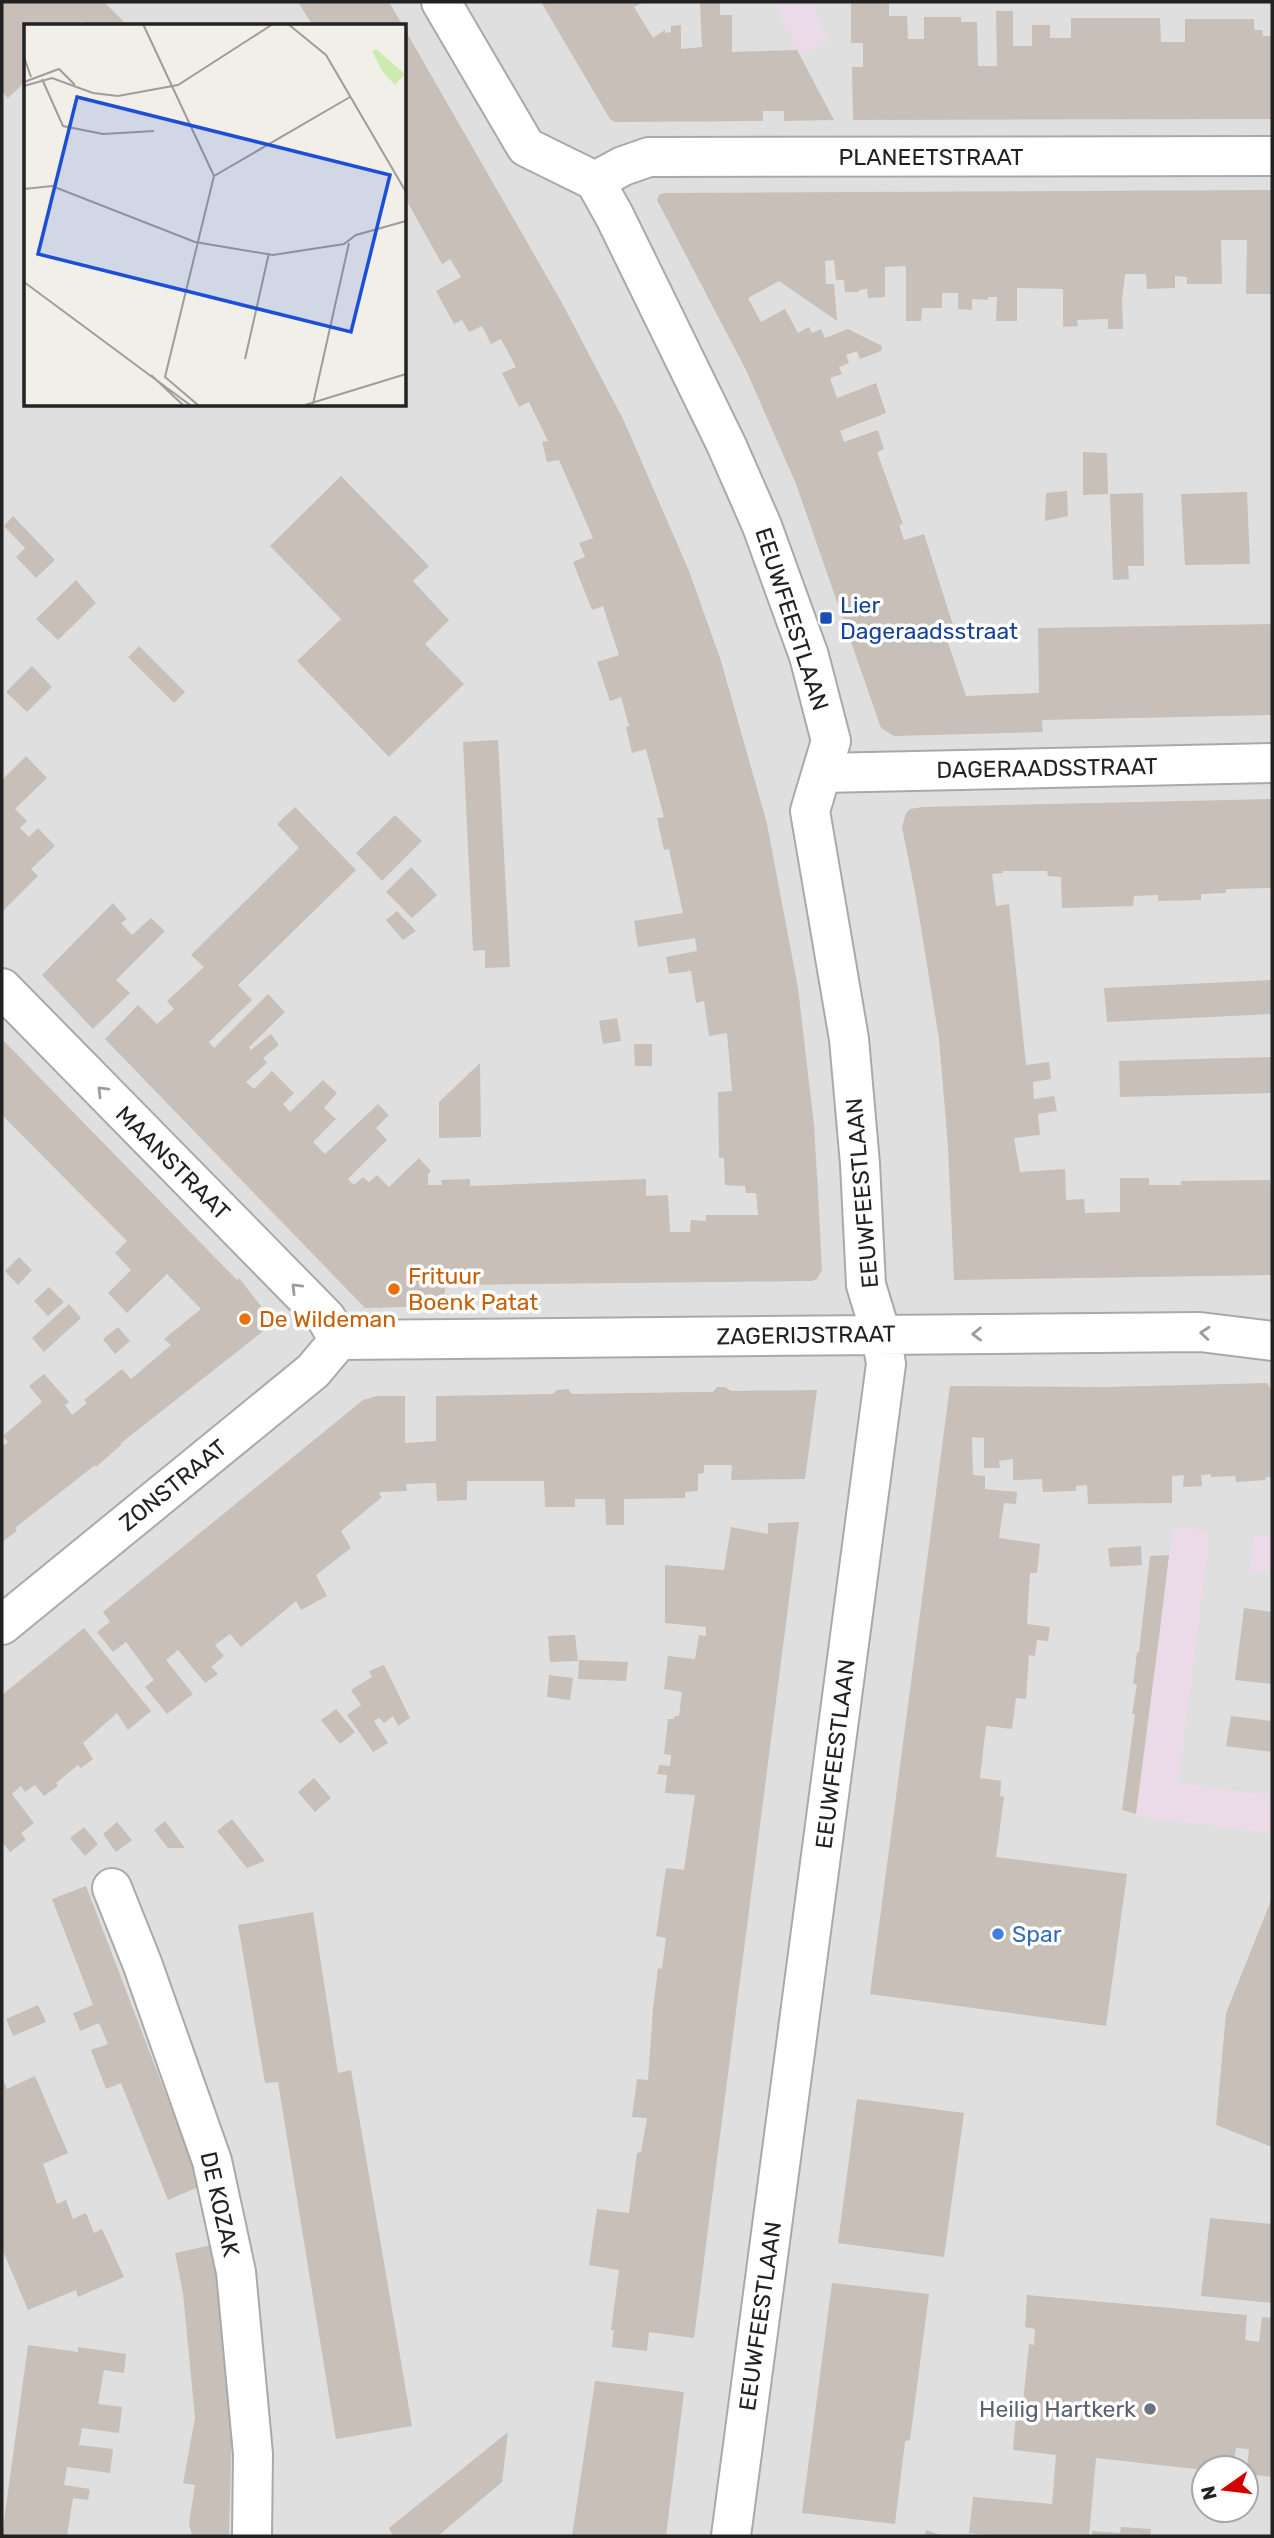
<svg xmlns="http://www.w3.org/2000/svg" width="1274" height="2538" viewBox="0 0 1274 2538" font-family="Rubik,sans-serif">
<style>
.residential{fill:#e0dfdf;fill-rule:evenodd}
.industrial{fill:#ebdbe8}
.building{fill:#c7bfb8}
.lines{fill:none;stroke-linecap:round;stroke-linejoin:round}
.minor-casing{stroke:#a9a9a9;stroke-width:42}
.minor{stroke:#fff;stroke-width:38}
.oneway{stroke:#9c9c9c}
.transit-dot{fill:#1a4fb4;stroke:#fff;stroke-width:2.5}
.food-dot{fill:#e8710a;stroke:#fff;stroke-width:2.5}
.shop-dot{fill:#3f7fe0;stroke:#fff;stroke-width:2.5}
.worship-dot{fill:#6b7280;stroke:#fff;stroke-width:2.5}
.labels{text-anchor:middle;stroke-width:7;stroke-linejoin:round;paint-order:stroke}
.street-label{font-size:23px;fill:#222;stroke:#fff}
.transit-label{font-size:23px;fill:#164399;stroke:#fff;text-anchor:start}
.food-label{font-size:23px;fill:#c56008;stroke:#fff;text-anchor:start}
.shop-label{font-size:23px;fill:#366cbe;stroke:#fff;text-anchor:start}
.worship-label{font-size:23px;fill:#5b616d;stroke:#fff;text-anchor:end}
.inset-road{fill:none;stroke:#9f9d99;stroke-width:2}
.view{fill:#1d4ed8;fill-opacity:0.15;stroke:#1d4ed8;stroke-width:3.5}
.inset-edge{fill:none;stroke:#222;stroke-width:3.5}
</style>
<rect width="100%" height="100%" fill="#f2efe9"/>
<!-- residential -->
<path class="residential" d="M2 2H1272V2536H2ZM26 26H404V404H26ZM1204 2468H1246V2510H1204Z"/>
<!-- industrial -->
<path class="industrial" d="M773 2H810L830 41 801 55Z
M1173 1527 1210 1532 1178 1783 1272 1796V1833L1136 1816Z
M1254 1535 1272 1537V1573L1249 1571Z"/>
<!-- building -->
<path class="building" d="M2 2H104L128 26H86L82 21 76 26H26V81L8 98 2 92Z
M298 2H389L403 26H313Z
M541 2H644L634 7 653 38 665 30V33L671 32V26L681 25V49L702 47 700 2H720V15H732V52L797 50 834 120 784 121V111H763V121L615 122 610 119Z
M851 2H889V16H907L908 39H924V17H961V22H977L978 66H997L996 11H1013V46H1032V25H1050V38H1071V18H1160L1161 42H1185V19H1254V30H1262L1263 36H1272V119L853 120 852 67H863V43H851Z
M404 28 562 303 624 421 689 571 721 661 767 824 798 988 814 1125 818 1192 822 1270 817 1279 812 1281 445 1285 444 1306 365 1308 105 1039 138 1005 157 1024 174 1009 167 1001 204 967 191 955 299 848 277 824 295 807 356 870 238 985 252 1000 209 1042 214 1048 268 994 285 1012 249 1047 251 1050 271 1034 279 1045 263 1058 267 1063 246 1082 254 1089 272 1071 294 1093 283 1104 290 1112 323 1080 337 1093 324 1108 336 1119 313 1142 325 1154 378 1104 389 1115 376 1128 387 1140 348 1179 354 1185 363 1177 369 1182 377 1175 389 1187 419 1158 431 1171 428 1174V1185H442L441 1180 470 1179V1186L646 1179V1196L668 1195 670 1232H690L691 1220 706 1221V1215H758L756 1193H746L745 1186 725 1185 724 1158H719L718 1092 732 1091 727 1033 709 1036 704 1001 696 1003 691 971 669 974 666 957 697 951 695 938 638 947 634 921 683 913 669 849 664 850 657 818 664 817 646 749 632 753 626 727 629 726 621 697 610 701 597 662 619 655 603 606 592 610 573 562 585 557 579 543 593 538 559 460 547 462 542 442 548 441 529 402 519 407 502 373 516 367 501 339 491 344 482 326 469 332 462 320 454 324 436 291 461 277 450 259 442 264 404 196Z
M1272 190V294H1246L1247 240H1221L1222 284H1187V277L1175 276V288L1147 289 1146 274H1125L1122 301 1123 329H1108V319L1077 320 1078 326 1063 327V289L1017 288V321H996L997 297H988V300L972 299V310L958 309V293H942V308H922L921 321H906V266L885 267V297L868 298 867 289 859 290V292H845L844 280H836L834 260 825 261 826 284H834L837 321 779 281 748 298 761 322 785 309 798 333 809 327 812 333 821 329 825 338 848 329 882 346 881 351 860 359 857 351 846 355 849 363 839 367 842 374 830 378 837 398 876 383 886 413 840 431 844 442 878 430 884 449 877 452 903 524 899 525 904 540 924 534 953 625 943 628 966 696 1039 693 1038 628 1272 624V715L1042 720 1043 732 894 736 881 728 796 484 746 370 657 200 659 195 664 193Z
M1083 452 1107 453 1108 494 1083 495Z
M341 476 429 566 413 581 449 620 425 644 464 684 389 757 297 661 341 619 270 546Z
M1067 491 1068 516 1045 521 1046 493Z
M1247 492 1250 564 1185 565 1181 494Z
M1143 493 1144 566H1128L1129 579 1113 580 1110 494Z
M13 516 55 560 36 578 16 557 25 548 4 526Z
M76 580 96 603 58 640 36 619Z
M139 646 185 692 174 703 128 657Z
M32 666 52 687 27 712 6 692Z
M498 740 510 967 485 968V950L473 951 463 742Z
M26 756 47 778 15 809 27 821 20 828 29 837 38 828 55 846 31 869 38 876 2 912V780Z
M1272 799V888L1226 889V893L1201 894V900L1158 901V895L1134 896 1133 906 1062 908 1061 877 1048 876 1047 871H1003V873L992 874 996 906 1009 904 1026 1065 1049 1062 1051 1079 1033 1082 1034 1099 1054 1096 1057 1111 1038 1114 1040 1135 1014 1138 1020 1172 1065 1169 1066 1200 1084 1199 1085 1213 1120 1212V1178H1149V1185H1181V1181L1270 1180 1272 1193V1275L954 1280 948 1146 939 1039 916 897 902 827 906 813 910 809 923 807Z
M395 815 422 841 382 881 356 853Z
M411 867 437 895 412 918 386 892Z
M113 903 127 919 121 923 132 935 151 918 165 931 116 980 130 993 93 1029 42 975Z
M397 911 416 931 403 940 386 920Z
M1272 980V1014L1107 1022 1104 988Z
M617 1018 621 1041 603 1044 599 1021Z
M2 1039 237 1280 239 1278 268 1315 267 1328 120 1444H122L96 1467 95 1465 15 1528 17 1531 2 1542V1447L8 1442 3 1436 42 1402 29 1386 44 1374 69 1402 65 1405 72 1415 87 1403 84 1400 122 1369 131 1379 171 1345 164 1339 201 1309 167 1274 127 1313 108 1293 131 1270 115 1253 127 1241 2 1115Z
M634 1044H652V1066H635Z
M1272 1057V1093L1120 1097 1119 1061Z
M480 1063 481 1137 439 1138V1102Z
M19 1257 32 1270 18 1285 5 1271Z
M49 1287 64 1302 48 1316 34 1301Z
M69 1304 81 1318 44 1352 32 1338Z
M118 1327 130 1341 115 1354 103 1339Z
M1267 1383 1272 1391V1477H1266L1265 1480 1236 1482 1235 1476 1211 1477 1210 1474 1201 1475 1202 1486 1183 1487 1184 1475 1172 1476V1503L1088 1504 1087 1485 1076 1486V1491L1043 1492 1042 1479 1013 1480V1459L999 1461 1000 1468H984V1438L972 1437 973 1475 985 1476V1489L1017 1492 1016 1504 1004 1503 999 1538 1040 1544 1037 1573H1030L1027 1624 1050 1627 1048 1641 1037 1640 1035 1656 1029 1655 1026 1699 1016 1698 1012 1729 986 1726 980 1778 1001 1781 1000 1796 1004 1797 996 1857 1127 1874 1106 2026 870 1994 950 1386 1107 1387Z
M717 1387H725L731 1391 817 1390 805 1479 731 1480 732 1465H704V1473L698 1474V1491L685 1492V1498L624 1499V1525H606L605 1499H575V1507H545L544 1481H467V1500L437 1501 436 1483 406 1484 407 1491 381 1492 379 1494 382 1497 341 1531 351 1548 316 1575 327 1596 301 1610 296 1601 241 1647 230 1634 215 1645 224 1656 211 1667 218 1674 205 1683 178 1650 166 1660 193 1694 167 1714 145 1687 154 1680 126 1642 113 1652 97 1632 110 1622 103 1612 363 1400 377 1396H405V1443L436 1441V1396L553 1394 557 1390 568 1389 572 1394 696 1392H713Z
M799 1522 694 2338 649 2332 647 2351 612 2347 614 2330H611L619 2270 589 2265 597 2209 629 2213 637 2153 641 2152 647 2118 632 2117 637 2079 648 2080 653 2009 658 1968 662 1969 666 1938 656 1936 666 1868 684 1870 695 1795 665 1793 667 1775 657 1774 659 1765 670 1766 671 1755 664 1754 668 1719H674L675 1716H679L682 1692 664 1689 668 1656 695 1659 699 1635 706 1636V1627L665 1623V1565L724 1570 731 1527 768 1534V1523Z
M1141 1546 1142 1565 1110 1567 1108 1548Z
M1169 1555 1161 1621 1136 1814 1122 1810 1135 1714H1132L1137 1684H1133L1137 1652H1139L1150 1556Z
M1244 1608 1272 1612V1684L1235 1680Z
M84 1628 151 1711 128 1730 117 1713 83 1743 93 1759 81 1768 78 1765 56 1783 58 1786 44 1796 35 1785 25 1792 21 1786 12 1794 34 1823 21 1833 26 1840 10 1852 2 1842V1695Z
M575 1635 578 1661 550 1662 548 1636Z
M579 1660 628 1662 626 1681 578 1679Z
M384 1665 410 1718 398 1726 393 1716 384 1723 379 1718 374 1721 388 1743 373 1752 347 1715 361 1705 351 1690 372 1677 369 1671Z
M549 1675 573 1678 570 1700 547 1697Z
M336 1709 355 1732 340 1744 321 1720Z
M1231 1716 1272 1721V1752L1226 1746Z
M314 1778 331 1798 315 1812 298 1792Z
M232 1819 265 1861 247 1868 217 1831Z
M165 1821 185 1848H168L154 1830Z
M117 1822 132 1840 116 1852 103 1834Z
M84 1827 98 1844 85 1856 70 1838Z
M86 1886 201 2186 168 2200 121 2083 106 2089 91 2050 108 2044 99 2023 80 2031 73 2013 93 2005 52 1899Z
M1272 1898V2147L1216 2125 1226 2013Z
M313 1912 338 2073 351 2070 412 2426 336 2439 278 2082 265 2083 238 1925Z
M38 2005 46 2022 13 2036 6 2019Z
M35 2076 68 2153 43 2164 57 2204 66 2200 73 2219 86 2213 94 2233 102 2229 124 2277 78 2297 76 2290 28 2310 2 2249V2077L7 2089Z
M857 2099 964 2113 944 2257 838 2243Z
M1210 2218 1272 2224V2303L1201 2296Z
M212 2245 219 2286 232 2423 229 2536H192L189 2524 195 2485 183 2483 195 2418 183 2293 175 2253Z
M832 2283 929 2294 910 2440 905 2441 895 2524 802 2513Z
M1027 2295 1247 2315 1245 2340 1259 2342 1262 2317 1272 2318V2477L1246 2474 1249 2449 1236 2448 1233 2468H1204V2470L1096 2458 1089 2536H1000L969 2533 973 2497 1052 2504 1056 2455 1013 2450 1016 2416 1027 2417 1029 2402H1023L1029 2344 1034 2345 1035 2329 1025 2327Z
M28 2345 78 2352V2347L126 2354 124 2373 104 2370 98 2404 122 2407 119 2433 82 2428 79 2445 113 2449 110 2473 67 2467 64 2485 90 2489 88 2500 73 2498 67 2536H2Z
M595 2381 684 2392 666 2536H572Z
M508 2432 502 2482 438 2536H393L389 2528Z
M1121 2527 1151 2529 1150 2536H1092V2531L1120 2533Z
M926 2530 943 2536H924Z"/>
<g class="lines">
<defs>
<path id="minor" d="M441 2 526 147 595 181 615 217 726 444 762 526 809 656 831 741 810 811 849 1039 860 1164 866 1285 881 1334 886 1364 731 2536
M595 181 623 166 649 157 1272 156
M822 773 1272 763
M2 988 326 1318 339 1340
M339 1340 1200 1332 1272 1341
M2 1625 313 1371 339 1340
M112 1888 142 1963 212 2161 236 2272 253 2454 252 2536"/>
</defs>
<!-- minor casing -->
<use href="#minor" class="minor-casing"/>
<!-- minor -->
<use href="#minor" class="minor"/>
</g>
<!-- one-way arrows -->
<defs><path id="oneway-chevron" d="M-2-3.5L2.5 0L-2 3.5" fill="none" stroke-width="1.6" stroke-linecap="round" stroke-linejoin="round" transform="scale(1.75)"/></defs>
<g class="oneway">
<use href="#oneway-chevron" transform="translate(102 1091) rotate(-135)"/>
<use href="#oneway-chevron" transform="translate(296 1288) rotate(-135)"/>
<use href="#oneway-chevron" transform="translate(1205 1333) rotate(-175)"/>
<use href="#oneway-chevron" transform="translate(977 1334) rotate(179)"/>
</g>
<!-- markers -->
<rect class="transit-dot" x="819" y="611" width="14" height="14" rx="3.5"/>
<g class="food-dot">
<circle cx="394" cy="1289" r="7"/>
<circle cx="245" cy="1319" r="7"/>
</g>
<circle class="shop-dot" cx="998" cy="1934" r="7"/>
<circle class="worship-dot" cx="1150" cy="2409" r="7"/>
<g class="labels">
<!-- street labels -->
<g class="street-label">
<text x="931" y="165">PLANEETSTRAAT</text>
<text transform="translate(792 619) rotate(72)" y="8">EEUWFEESTLAAN</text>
<text transform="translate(1047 768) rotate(-1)" y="8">DAGERAADSSTRAAT</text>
<text transform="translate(173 1163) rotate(45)" y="8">MAANSTRAAT</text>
<text transform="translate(862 1193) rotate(-95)" y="8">EEUWFEESTLAAN</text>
<text transform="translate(806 1335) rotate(-1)" y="8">ZAGERIJSTRAAT</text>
<text transform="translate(173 1485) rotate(-39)" y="8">ZONSTRAAT</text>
<text transform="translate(835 1754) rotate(-83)" y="8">EEUWFEESTLAAN</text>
<text transform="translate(220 2204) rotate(77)" y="8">DE KOZAK</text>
<text transform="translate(760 2316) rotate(-82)" y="8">EEUWFEESTLAAN</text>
</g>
<!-- transit labels -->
<g class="transit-label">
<text x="840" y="613">Lier<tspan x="840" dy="26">Dageraadsstraat</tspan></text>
</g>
<!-- food labels -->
<g class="food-label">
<text x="408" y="1284">Frituur<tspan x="408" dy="26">Boenk Patat</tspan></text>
<text x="259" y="1327">De Wildeman</text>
</g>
<!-- shop labels -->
<g class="shop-label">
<text x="1012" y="1942">Spar</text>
</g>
<!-- worship labels -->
<g class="worship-label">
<text x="1136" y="2417">Heilig Hartkerk</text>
</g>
</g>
<!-- overview -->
<g transform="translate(24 24)">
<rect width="382" height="382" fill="#f2efe9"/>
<path d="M352 25 381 50 371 61 358 47 348 27Z" fill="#cdebb0"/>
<path class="inset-road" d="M119 0 190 152M264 0 302 31 382 168M0 33 7 53M18 55 39 102 79 110 130 107M0 58 35 45 51 61M0 62 28 54 69 69 94 72 154 61 249 0M190 152 326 73M0 165 28 162 171 218 249 231 320 220 332 211 382 197M0 258 166 381M221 335 245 229M127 351 159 381M289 380 325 219M174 381 141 353 190 152M281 381 382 350"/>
<path class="view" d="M53 73 366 151 327 308 14 230Z"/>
<rect width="382" height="382" class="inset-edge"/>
</g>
<!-- border -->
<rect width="1274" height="2538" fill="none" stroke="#222222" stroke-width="7"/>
<!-- north arrow -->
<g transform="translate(1225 2489) rotate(256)"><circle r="33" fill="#ffffff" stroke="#a7a7a7" stroke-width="2"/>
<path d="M0-5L12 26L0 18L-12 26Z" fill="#d40000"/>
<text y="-10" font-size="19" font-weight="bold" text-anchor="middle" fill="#222222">N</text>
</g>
</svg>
